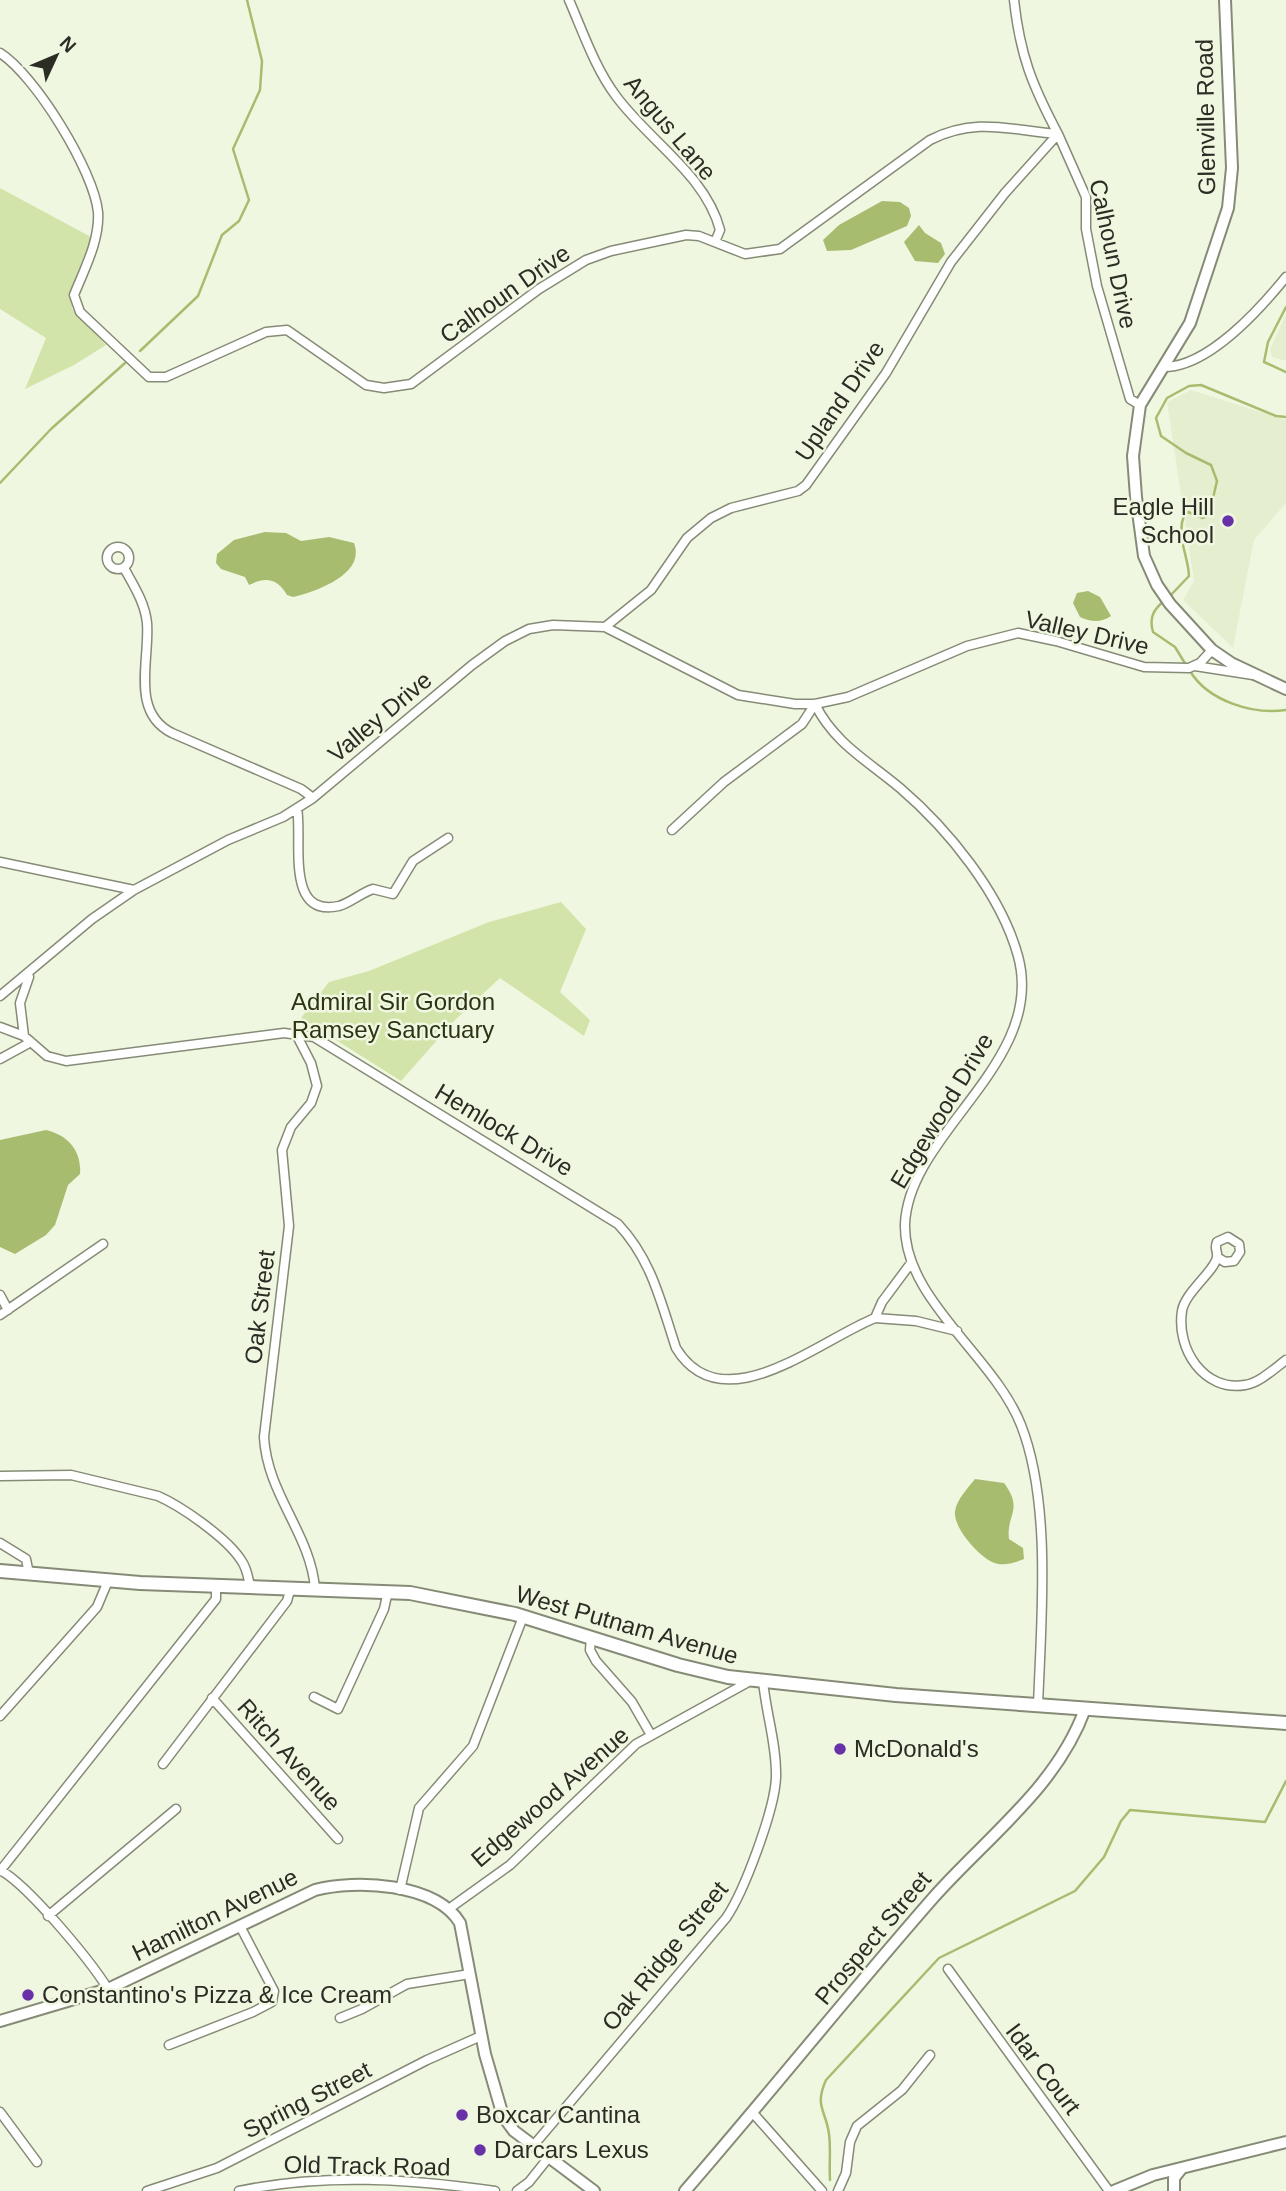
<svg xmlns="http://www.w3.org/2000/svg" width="1286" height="2191" viewBox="0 0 1286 2191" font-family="Arial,sans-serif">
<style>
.built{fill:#e5efd0}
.green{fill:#d3e4aa}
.water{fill:#a8bc6f}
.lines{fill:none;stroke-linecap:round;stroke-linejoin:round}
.stream{stroke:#a8bc6f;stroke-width:2.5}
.street-casing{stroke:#858b76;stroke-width:11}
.secondary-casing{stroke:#858b76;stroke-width:14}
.primary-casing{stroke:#858b76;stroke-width:16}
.street{stroke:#fff;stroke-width:8}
.secondary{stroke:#fff;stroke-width:10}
.primary{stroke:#fff;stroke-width:12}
.poi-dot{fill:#6931a8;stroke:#f0f7e0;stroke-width:2.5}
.labels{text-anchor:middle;stroke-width:5;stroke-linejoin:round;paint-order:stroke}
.street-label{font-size:24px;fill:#2b2d25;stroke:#f0f7e0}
.poi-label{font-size:24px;fill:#2b2d25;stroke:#f0f7e0;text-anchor:start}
.park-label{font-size:24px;fill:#2c3413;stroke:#f0f7e0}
</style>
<rect width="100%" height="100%" fill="#f0f7e0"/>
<!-- built -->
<path class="built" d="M1286 314V361L1272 357 1270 349Z
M1191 390 1286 420V503L1254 540 1233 648 1183 600 1194 581 1167 402Z"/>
<!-- green -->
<path class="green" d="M0 188 91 237 74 286 72 309 106 345 74 365 25 389 46 338 0 309Z
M561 902 586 929 560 992 590 1020 584 1036 500 978 454 1021 401 1081 301 1018 329 982 369 971 489 922Z"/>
<!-- water -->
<path class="water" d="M882 201 900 202 909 208 911 216 907 226 851 250 827 251 823 240 839 225Z
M919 225 925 233 941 243 945 254 938 263 915 261 904 242Z
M265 532 286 533 301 541 329 537 354 543C366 574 317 591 293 597L287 595C278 579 266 576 249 585L245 577 221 569 216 563 217 554 234 540Z
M1088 591 1100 597 1111 616C1101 623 1091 622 1080 617L1073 603 1077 593Z
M46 1130C68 1135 82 1151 80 1174L68 1185 55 1225 46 1235 15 1254 0 1247V1140Z
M975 1479 1004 1483C1024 1510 1006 1514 1009 1539L1023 1548 1024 1559C1014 1563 1002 1567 992 1562 978 1555 953 1528 955 1511 957 1499 968 1488 975 1479Z"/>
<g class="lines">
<!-- stream -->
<path class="stream" d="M1286 307 1268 342 1264 362 1286 372
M140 351 198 296 222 235 239 221 249 200 233 149 260 90 262 61 247 0
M0 483 51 429 125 363
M1169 597 1189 576C1188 554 1176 538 1184 515L1188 512 1203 518 1209 515 1217 481 1211 465 1186 453 1161 436 1156 418 1167 398 1189 386 1201 385 1276 416 1286 417
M1164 601C1153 610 1149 618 1153 632L1175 647 1186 665
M1190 671C1208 701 1253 715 1286 710
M830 2180C829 2165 831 2149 829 2134 826 2110 814 2107 826 2080L939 1958 1075 1891 1104 1857 1121 1821 1130 1810 1265 1822 1286 1781"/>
<defs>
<path id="street" d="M569 0C583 32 595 68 616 96 648 140 706 175 720 230L715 242
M0 53C35 75 94 171 98 212 100 240 84 270 74 295L80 312 149 377H166L266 332 287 330 366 385 384 388 411 384 539 289 586 260 611 251 686 235 699 236 745 254 780 249 930 140C976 117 1010 130 1058 134L1086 197V229L1097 286 1130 399 1140 405
M1164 367C1208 367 1260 309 1286 277
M107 558a11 11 0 1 1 22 0a11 11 0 1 1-22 0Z
M124 568C134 586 145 603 147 623 150 660 130 712 172 733L301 789 313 798
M605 627 651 590 687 538 711 518 731 508 798 491 806 485 886 373 951 262 1005 193 1058 134C1032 85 1020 55 1014 0
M1195 666 1253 675
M815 704C834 743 868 761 900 788 948 829 1001 894 1018 956 1047 1062 909 1132 905 1224 903 1299 994 1356 1021 1425 1052 1504 1041 1622 1038 1706
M297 808C303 839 284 918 339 906 350 903 361 893 373 889L393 894 413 861 448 838
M672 830 724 782 802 724 815 704
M0 862 134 890
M0 996 92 919 134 890 228 840 283 817 313 798 472 665 505 641 529 629 553 625 605 627 738 695 795 704H815L848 697 967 646 1018 633 1056 641 1144 667 1189 668 1200 663 1212 650
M0 1027 24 1036 47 1056 66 1061 284 1033 314 1037 618 1224C652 1260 661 1303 676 1348 722 1424 818 1341 875 1318L882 1302 911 1263
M296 1034 311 1063 317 1086 311 1103 291 1127 282 1150 289 1226 264 1437C267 1494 310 1533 315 1588
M24 1036 20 1003 29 977
M0 1059 31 1042
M1217 1257 1225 1262 1234 1261 1240 1252 1239 1244 1228 1237 1217 1242C1214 1249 1218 1251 1217 1257 1215 1271 1185 1292 1182 1311 1176 1349 1204 1392 1245 1385 1259 1383 1274 1369 1286 1360
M0 1295 8 1310
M0 1315 103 1244
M875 1318 916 1321 957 1331
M0 1476 71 1475 158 1496C181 1506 227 1538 241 1560 247 1568 248 1577 250 1586
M0 1543 26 1559 29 1574
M591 1638 590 1650 596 1661 632 1702 651 1735
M314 1697 338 1709 384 1609 388 1591
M212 1698 338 1839
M0 1716 97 1607 108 1581
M163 1764 287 1601 291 1587
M0 1870C28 1885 90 1960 108 1989
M0 1871 216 1599V1585
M400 1890 419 1808 473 1746 523 1617
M450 1908 510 1865 636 1744 752 1680
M48 1916 176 1809
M948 1969 1109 2191
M340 2018 362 2009 407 1984 470 1974
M169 2045 253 2012 272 2002 274 1991 240 1926
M0 2112 37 2162
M753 2113 822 2191
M533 2146 726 1918C744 1892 775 1809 776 1777 777 1746 766 1713 763 1681
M147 2191 217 2168 427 2060 481 2036
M239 2191C323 2173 411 2179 495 2191
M517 2191 529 2182 549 2157
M838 2191 846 2173 850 2142 857 2126 902 2090 930 2055"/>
<path id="secondary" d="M1225 0 1232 168 1228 208 1190 323 1140 405 1133 456 1136 497 1144 556 1157 585 1170 604 1212 650 1231 663 1286 689
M0 2021 108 1989 315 1890C355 1879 436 1883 460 1923L485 2054 503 2116 514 2131 594 2191
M685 2191C769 2094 849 1994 933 1898 986 1838 1057 1787 1085 1709
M1114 2191 1153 2175 1286 2142
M1174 2191V2178L1182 2168"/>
<path id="primary" d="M0 1571 140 1583 410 1593 515 1614 678 1665 728 1677 896 1695 1286 1723"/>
</defs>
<!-- street casing -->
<use href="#street" class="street-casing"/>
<!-- secondary casing -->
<use href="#secondary" class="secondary-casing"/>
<!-- primary casing -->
<use href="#primary" class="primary-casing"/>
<!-- street -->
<use href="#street" class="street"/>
<!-- secondary -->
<use href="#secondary" class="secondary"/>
<!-- primary -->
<use href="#primary" class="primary"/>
</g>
<!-- markers -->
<g class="poi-dot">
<circle cx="1228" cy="521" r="7"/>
<circle cx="840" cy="1749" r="7"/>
<circle cx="28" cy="1995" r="7"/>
<circle cx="462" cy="2115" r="7"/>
<circle cx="480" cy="2150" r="7"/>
</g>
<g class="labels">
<!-- street labels -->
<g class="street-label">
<text transform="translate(1206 117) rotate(-91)" y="8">Glenville Road</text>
<text transform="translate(670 128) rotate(50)" y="8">Angus Lane</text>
<text transform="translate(1113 254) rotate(78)" y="8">Calhoun Drive</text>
<text transform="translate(505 294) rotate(-35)" y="8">Calhoun Drive</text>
<text transform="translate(840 401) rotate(-56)" y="8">Upland Drive</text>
<text transform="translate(1087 633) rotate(13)" y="8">Valley Drive</text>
<text transform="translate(380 717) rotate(-40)" y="8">Valley Drive</text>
<text transform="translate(942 1111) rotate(-59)" y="8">Edgewood Drive</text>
<text transform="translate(504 1130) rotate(31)" y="8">Hemlock Drive</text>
<text transform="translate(260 1307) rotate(-83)" y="8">Oak Street</text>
<text transform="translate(627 1625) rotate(16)" y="8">West Putnam Avenue</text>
<text transform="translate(289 1755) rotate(48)" y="8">Ritch Avenue</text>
<text transform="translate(550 1797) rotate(-41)" y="8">Edgewood Avenue</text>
<text transform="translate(215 1915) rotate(-26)" y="8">Hamilton Avenue</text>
<text transform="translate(873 1938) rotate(-50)" y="8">Prospect Street</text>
<text transform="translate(665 1956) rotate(-51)" y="8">Oak Ridge Street</text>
<text transform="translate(1043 2069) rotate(53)" y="8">Idar Court</text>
<text transform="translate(307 2100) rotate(-27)" y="8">Spring Street</text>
<text transform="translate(367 2166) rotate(1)" y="8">Old Track Road</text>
</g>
<!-- poi labels -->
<g class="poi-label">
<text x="1214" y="515" text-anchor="end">Eagle Hill<tspan x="1214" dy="28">School</tspan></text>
<text x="854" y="1757">McDonald's</text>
<text x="42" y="2003">Constantino's Pizza &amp; Ice Cream</text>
<text x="476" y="2123">Boxcar Cantina</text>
<text x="494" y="2158">Darcars Lexus</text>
</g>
<!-- park labels -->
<g class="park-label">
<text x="393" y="1010">Admiral Sir Gordon<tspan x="393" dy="28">Ramsey Sanctuary</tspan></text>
</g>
</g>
<!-- north arrow -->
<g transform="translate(56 56) rotate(46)" stroke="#f0f7e0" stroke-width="5" paint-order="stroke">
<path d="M0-5L12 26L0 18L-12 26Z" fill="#2b2d25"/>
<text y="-10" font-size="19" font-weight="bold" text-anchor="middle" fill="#2b2d25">N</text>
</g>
</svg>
